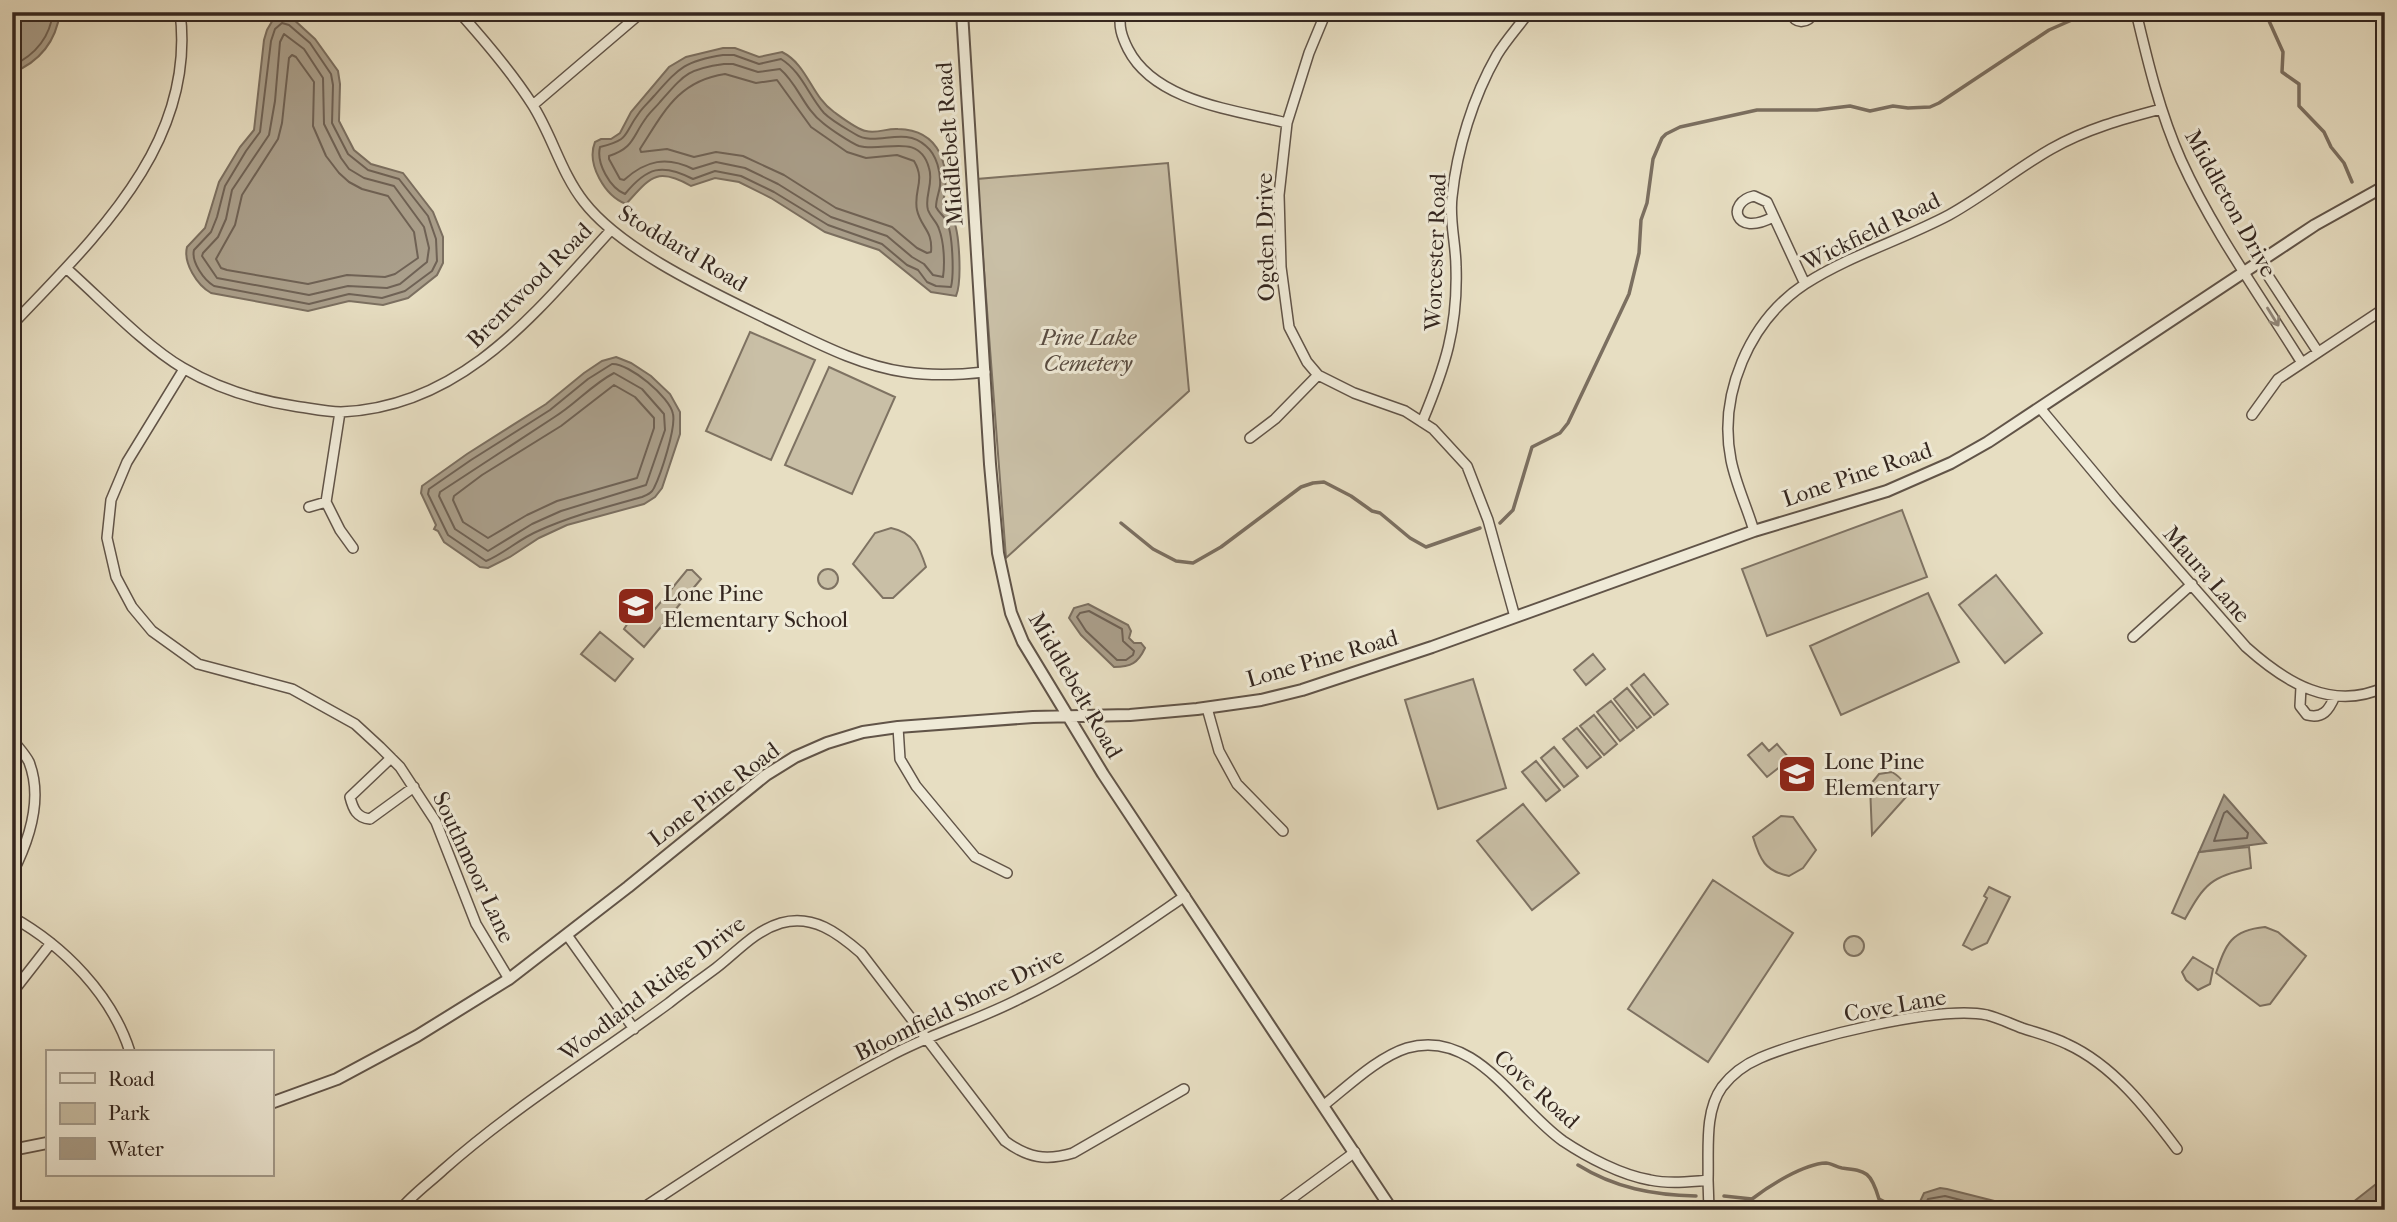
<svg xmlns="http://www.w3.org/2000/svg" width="2397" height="1222" viewBox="0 0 2397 1222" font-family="'IM FELL French Canon',serif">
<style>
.green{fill:#c9bfa6;stroke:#7e7262;stroke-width:2}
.water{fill:#aa9f8b;stroke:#7b6f60;stroke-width:2}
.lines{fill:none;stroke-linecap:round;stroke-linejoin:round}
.shore{stroke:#6f6255;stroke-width:2}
.stream{stroke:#7b6f60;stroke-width:3.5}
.minor-casing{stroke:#615448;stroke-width:12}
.tertiary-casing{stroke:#615448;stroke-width:14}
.minor{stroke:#efead7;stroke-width:9}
.tertiary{stroke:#efead7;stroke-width:10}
.oneway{stroke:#92887b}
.labels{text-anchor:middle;stroke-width:6;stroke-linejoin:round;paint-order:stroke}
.street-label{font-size:23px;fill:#34261f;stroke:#efead7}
.park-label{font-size:23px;font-style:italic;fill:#594c41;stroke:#efead7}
.poi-label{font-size:23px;fill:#34261f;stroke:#efead7;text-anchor:start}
</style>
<rect width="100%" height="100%" fill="#e7dec2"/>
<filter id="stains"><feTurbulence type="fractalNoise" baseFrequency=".00286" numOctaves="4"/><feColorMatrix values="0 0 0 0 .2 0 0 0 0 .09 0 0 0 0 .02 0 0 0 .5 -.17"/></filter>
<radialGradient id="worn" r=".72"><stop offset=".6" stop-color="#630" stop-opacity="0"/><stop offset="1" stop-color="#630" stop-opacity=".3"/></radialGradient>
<!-- green -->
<path class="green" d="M1168 163 1189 391 1006 558 977 179Z
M750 332 815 360 771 460 706 431Z
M829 367 895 397 852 494 785 465Z
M1902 510 1927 577 1767 636 1742 569Z
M891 528C914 533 919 546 926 567L893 598H883L853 564 875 533Z
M818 579a10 10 0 1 1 20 0a10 10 0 1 1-20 0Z
M687 570H692L701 579 644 647 624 629 635 612 651 614Z
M1996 575 2042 633 2005 663 1959 605Z
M1928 593 1959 662 1841 715 1810 646Z
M600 632 633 659 615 681 581 654Z
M1593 654 1605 669 1586 685 1574 670Z
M1644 674 1668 704 1654 715 1631 685Z
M1473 679 1506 788 1438 809 1405 700Z
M1627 688 1651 717 1637 728 1614 699Z
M1611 701 1634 730 1620 741 1597 712Z
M1594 715 1617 744 1604 755 1580 726Z
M1577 728 1601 757 1587 768 1563 739Z
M1762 743 1769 751 1777 744 1790 759 1767 777 1748 755Z
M1554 747 1578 776 1564 787 1541 758Z
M1536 761 1560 790 1546 801 1522 772Z
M1892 772C1902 778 1907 785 1906 797L1872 835 1870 785 1879 774Z
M1523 804 1579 873 1532 910 1477 841Z
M1781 816 1793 817 1816 850 1803 868 1789 876C1765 871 1760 860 1753 837Z
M2249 847 2251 868C2211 877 2205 883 2185 919L2172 913 2199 852Z
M1713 880 1793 933 1708 1062 1628 1009Z
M1989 887 2010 897 1987 943 1972 950 1963 945 1987 898 1984 896Z
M2265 927 2278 932 2306 956 2270 1004 2260 1006 2216 973C2226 944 2231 930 2265 927Z
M1844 946a10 10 0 1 1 20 0a10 10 0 1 1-20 0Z
M2193 957 2213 969 2210 984 2198 990 2186 980 2182 972Z"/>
<!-- water -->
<path class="water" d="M12 12H60C56 42 39 62 12 73Z
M282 15 292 18 315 39 338 71 340 84 339 121 354 150 371 164 403 173 433 212 443 237V263L437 275 408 298 383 305 349 301 308 311 211 293C197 285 183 263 187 247L205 228 219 182 240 147 254 130 264 40 267 30 274 18Z
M723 48H735L759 57 782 52C808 65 811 96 834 112 841 117 858 130 866 131 877 134 887 128 898 129 941 130 951 167 943 203 945 209 949 211 952 217 960 230 962 282 956 296L931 292 879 250 825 232 771 198 739 182 715 178 691 186C656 166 650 178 626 204 605 196 586 164 595 142L601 139H611L620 133 631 112 669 67 686 57Z
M616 357 631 363 651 376 670 394 680 412V434L662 488 655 497 644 504 567 525 539 538 510 557 488 568 480 567 444 542 438 531 434 529 436 525 421 493 422 486 467 454 546 404 584 373 602 361Z
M1088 604 1128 625 1131 631 1129 638 1134 643H1141L1145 648C1138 663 1131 667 1114 667L1081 635 1069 618 1074 608Z
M2224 795 2266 843 2199 852Z
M2385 1177V1210H2343Z
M1940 1188 1947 1189 2030 1210H1916L1924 1193Z"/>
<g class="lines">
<!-- shore -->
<path class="shore" d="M282 23 289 25 310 43 331 74 333 85 332 123 348 154 368 170 399 179 428 216 436 239 437 261 432 271 405 291 382 298 349 294 309 304 214 286C204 280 191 262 194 250L211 232 217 217 225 186 246 151 260 132 271 41 275 29Z
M284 34 304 49 323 78 324 124 341 158 349 169 364 178 394 186 424 227 429 248 427 262 400 284 387 288 348 286 309 295 217 278 202 256 203 253 218 237 226 219 232 190 269 135 275 101 280 42Z
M292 55 296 57 314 82 313 126 326 156 339 173 349 182 362 189 388 196 414 232 418 258 395 274 385 277 347 275 308 284 227 270 221 268 216 259 235 225 242 195 278 139 282 123 289 58Z
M723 55H734L759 64 781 59C801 71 809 96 824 113 832 121 845 128 855 134 876 148 903 125 926 146 937 155 941 173 940 186 939 193 936 199 936 207 939 213 943 215 946 220 953 232 954 274 951 287L936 286 927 282 918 270 907 265 882 244 828 225 774 192 741 176 715 171 693 179C662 163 647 167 625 194 610 188 596 163 600 147 631 139 622 136 639 113 643 107 649 102 654 96 679 68 684 61 723 55Z
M724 64H733L758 72 780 69C798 84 804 109 823 123 830 129 851 143 859 146 883 153 919 131 929 168 934 183 924 197 928 210 931 218 937 222 939 229 944 242 945 263 943 277L933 275 924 264 912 257 887 236 831 217 778 184 745 168 716 162 693 169C667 156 646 160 624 180L620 179 609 159V156C634 148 632 137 646 118 650 112 656 107 660 102 684 75 687 69 724 64Z
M12 66C35 55 50 38 53 12
M725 74 756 83 777 80 811 127 847 152 866 158 897 155 914 161C926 181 913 190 917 210 921 228 933 230 931 252L927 253 917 248 892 227 836 208 784 175 743 156 716 152 694 157 667 149 641 152 640 149C664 112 678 81 725 74Z
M612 364C629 363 670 397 673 414 676 428 661 474 654 488 652 493 647 495 642 497 606 507 571 516 538 531 519 539 505 553 486 561L448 535 428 494 429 489 471 460 550 410 588 379Z
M614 373 642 389 664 414 665 430 646 485 561 511 532 524 488 551 455 529 439 496 440 492C478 467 515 443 553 418 575 405 591 385 614 373Z
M614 385 635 397 654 418V428L637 478 557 501 527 515 488 538 463 522 453 500 454 496 482 475 561 426Z
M1089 611 1122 629 1123 641 1134 651 1133 655 1126 660H1117L1086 631 1077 617 1080 613Z
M2227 811 2248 833 2247 838 2214 841 2224 813Z
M1923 1210 1928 1199 1945 1196 1999 1210"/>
<!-- stream -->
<path class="stream" d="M2265 12 2283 52 2282 72 2299 84V106L2324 132 2331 147 2344 163 2352 182
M2378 206 2385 207
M1121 523 1153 549 1176 561 1193 563 1221 547 1301 487 1313 483 1324 482 1351 496 1372 511 1380 513 1410 538 1426 547 1480 528
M1500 523 1513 510 1532 447 1560 433 1568 423 1622 309 1629 294 1639 253 1641 220 1647 203 1653 159 1662 138 1666 134 1680 127 1757 110H1817L1850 106 1870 111 1893 106 1908 108 1930 107 1939 103 2049 30 2090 12
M1578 1165C1615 1188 1653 1195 1696 1196
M1724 1196 1752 1199C1769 1186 1803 1164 1826 1163 1831 1163 1836 1167 1842 1168 1867 1171 1871 1172 1879 1199L1889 1204 1916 1208"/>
<defs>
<path id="minor" d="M459 12C485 41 511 71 532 104 552 135 561 173 584 202 622 251 712 292 767 319 812 340 856 365 905 372 932 376 958 375 985 372
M1121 12C1118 26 1122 37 1128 49 1155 102 1235 110 1287 123
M1326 12 1309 53 1287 123 1279 195 1281 267 1289 327 1307 362 1318 375 1354 393 1405 411 1433 429 1467 466 1488 520 1515 617
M1790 12C1796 26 1808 23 1815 12
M2136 12C2148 63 2160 113 2181 160 2213 231 2261 297 2302 363
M533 105 642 12
M1773 217C1734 238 1726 202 1754 196L1767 202 1805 284
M2259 262 2318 352
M66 268C101 299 144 345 183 368 217 388 255 400 294 406 309 408 326 412 341 412 463 407 536 312 611 230
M12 325C94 238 197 144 180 12
M184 369 127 462 111 500 107 538 116 577 132 607 152 631 198 664 292 689 355 724 380 747 400 767 436 822 476 924 509 979
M2040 408 2116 499 2246 647C2285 682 2332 712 2385 687
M340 412 326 502 340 530 353 548
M2252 415 2278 379 2385 308
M1422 422C1445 367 1458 328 1456 267 1456 244 1449 220 1452 197 1457 149 1473 97 1497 55 1506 40 1519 26 1529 12
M1250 438 1275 419 1318 375
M309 507 326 502
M1754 531C1747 507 1736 485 1731 460 1718 395 1749 321 1805 284 1850 255 1902 240 1949 215 1985 195 2016 169 2051 149 2086 129 2123 119 2161 109
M2133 637 2192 584
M2301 687 2300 706 2307 715C2323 719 2329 710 2335 696
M1207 708 1219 751 1237 784 1283 831
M898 727 900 759 916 786 975 857 1007 873
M12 739C17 746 25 754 29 762 43 798 29 841 12 874
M391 758 350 797C353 809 357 818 370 819L414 787
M12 917C64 946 112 995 130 1052
M567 935 634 1029
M12 993 51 943
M1324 1105C1347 1087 1378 1057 1407 1048 1475 1028 1516 1108 1563 1141 1587 1157 1621 1175 1650 1180 1669 1184 1689 1182 1708 1180L1709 1210
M1708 1180C1709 1150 1704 1112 1722 1087 1732 1074 1746 1064 1760 1058 1806 1038 1939 1005 1987 1015 1999 1018 2011 1024 2022 1028 2037 1033 2053 1037 2067 1044 2113 1065 2147 1109 2177 1149
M400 1210C412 1195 429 1183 443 1170 513 1108 594 1058 669 1003 684 991 700 980 716 968 737 952 754 931 781 923 813 914 838 933 861 953L1005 1141C1028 1158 1046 1161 1073 1153L1184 1089
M640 1210C721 1157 802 1102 888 1057 930 1034 976 1021 1019 999 1078 971 1131 933 1185 896
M1276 1210 1355 1152"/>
<path id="tertiary" d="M962 12 990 464 998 553 1011 613 1023 642 1103 774 1392 1210
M271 1103 337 1079 417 1036 509 979 628 887 766 775 795 757 827 743 863 732 898 727 1033 717 1130 715 1197 709 1261 700 1302 690 1432 647 1754 531 1887 491 1951 463 1988 442 2315 225 2385 186
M12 1150 47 1143"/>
</defs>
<!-- minor casing -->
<use href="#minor" class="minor-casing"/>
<!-- tertiary casing -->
<use href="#tertiary" class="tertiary-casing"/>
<!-- minor -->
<use href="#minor" class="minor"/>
<!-- tertiary -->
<use href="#tertiary" class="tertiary"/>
</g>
<!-- one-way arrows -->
<defs><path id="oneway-shaft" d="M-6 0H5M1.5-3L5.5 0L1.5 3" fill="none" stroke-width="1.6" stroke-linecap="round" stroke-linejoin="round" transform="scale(1.75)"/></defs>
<use class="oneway" href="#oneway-shaft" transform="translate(2273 317) rotate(58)"/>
<!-- icons -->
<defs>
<symbol id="school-square" viewBox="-11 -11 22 22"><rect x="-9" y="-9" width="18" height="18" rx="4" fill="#8f2418" stroke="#efead7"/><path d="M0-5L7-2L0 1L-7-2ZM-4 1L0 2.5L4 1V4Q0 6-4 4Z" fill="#fff"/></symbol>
</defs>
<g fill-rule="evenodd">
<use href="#school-square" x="614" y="584" width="44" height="44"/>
<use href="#school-square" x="1775" y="752" width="44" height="44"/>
</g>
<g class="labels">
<!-- street labels -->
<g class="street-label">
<text transform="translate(949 144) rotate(-94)" y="8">Middlebelt Road</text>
<text transform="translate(2231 203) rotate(61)" y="8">Middleton Drive</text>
<text transform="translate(1871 231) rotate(-26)" y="8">Wickfield Road</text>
<text transform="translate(1265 237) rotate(-91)" y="8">Ogden Drive</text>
<text transform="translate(683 248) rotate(31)" y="8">Stoddard Road</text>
<text transform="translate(1435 252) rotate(-88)" y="8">Worcester Road</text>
<text transform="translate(529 285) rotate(-45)" y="8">Brentwood Road</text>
<text transform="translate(1857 474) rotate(-19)" y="8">Lone Pine Road</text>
<text transform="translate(2207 574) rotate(49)" y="8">Maura Lane</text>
<text transform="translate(1322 658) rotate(-16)" y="8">Lone Pine Road</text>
<text transform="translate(1076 685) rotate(60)" y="8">Middlebelt Road</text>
<text transform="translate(714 794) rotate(-37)" y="8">Lone Pine Road</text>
<text transform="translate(474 867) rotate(65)" y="8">Southmoor Lane</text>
<text transform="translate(652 988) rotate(-37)" y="8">Woodland Ridge Drive</text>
<text transform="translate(959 1004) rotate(-26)" y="8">Bloomfield Shore Drive</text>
<text transform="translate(1895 1005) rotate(-10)" y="8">Cove Lane</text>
<text transform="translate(1537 1089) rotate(42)" y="8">Cove Road</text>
</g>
<!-- park labels -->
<g class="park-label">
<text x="1088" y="345">Pine Lake<tspan x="1088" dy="26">Cemetery</tspan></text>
</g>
<!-- poi labels -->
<g class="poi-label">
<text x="663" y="601">Lone Pine<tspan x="663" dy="26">Elementary School</tspan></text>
<text x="1824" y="769">Lone Pine<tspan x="1824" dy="26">Elementary</tspan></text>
</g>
</g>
<!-- margin -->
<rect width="2397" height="1222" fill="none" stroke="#e7dec2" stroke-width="42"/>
<rect x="14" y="14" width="2369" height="1194" fill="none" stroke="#34261f" stroke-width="3.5"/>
<rect x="21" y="21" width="2355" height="1180" fill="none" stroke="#34261f" stroke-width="2"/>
<!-- legend -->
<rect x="46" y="1050" width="228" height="126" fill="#efead7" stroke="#a49c8d" stroke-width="2"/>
<rect x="60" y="1073" width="35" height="10" fill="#efead7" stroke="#a49c8d" stroke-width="2"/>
<text x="108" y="1086" font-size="21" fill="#34261f">Road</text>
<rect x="60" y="1103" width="35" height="21" fill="#c9bfa6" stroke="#a49c8d" stroke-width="2"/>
<text x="108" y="1120" font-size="21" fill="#34261f">Park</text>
<rect x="60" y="1138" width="35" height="21" fill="#aa9f8b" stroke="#a49c8d" stroke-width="2"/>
<text x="108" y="1156" font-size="21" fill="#34261f">Water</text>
<rect width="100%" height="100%" filter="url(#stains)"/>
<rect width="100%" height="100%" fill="url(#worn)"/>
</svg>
